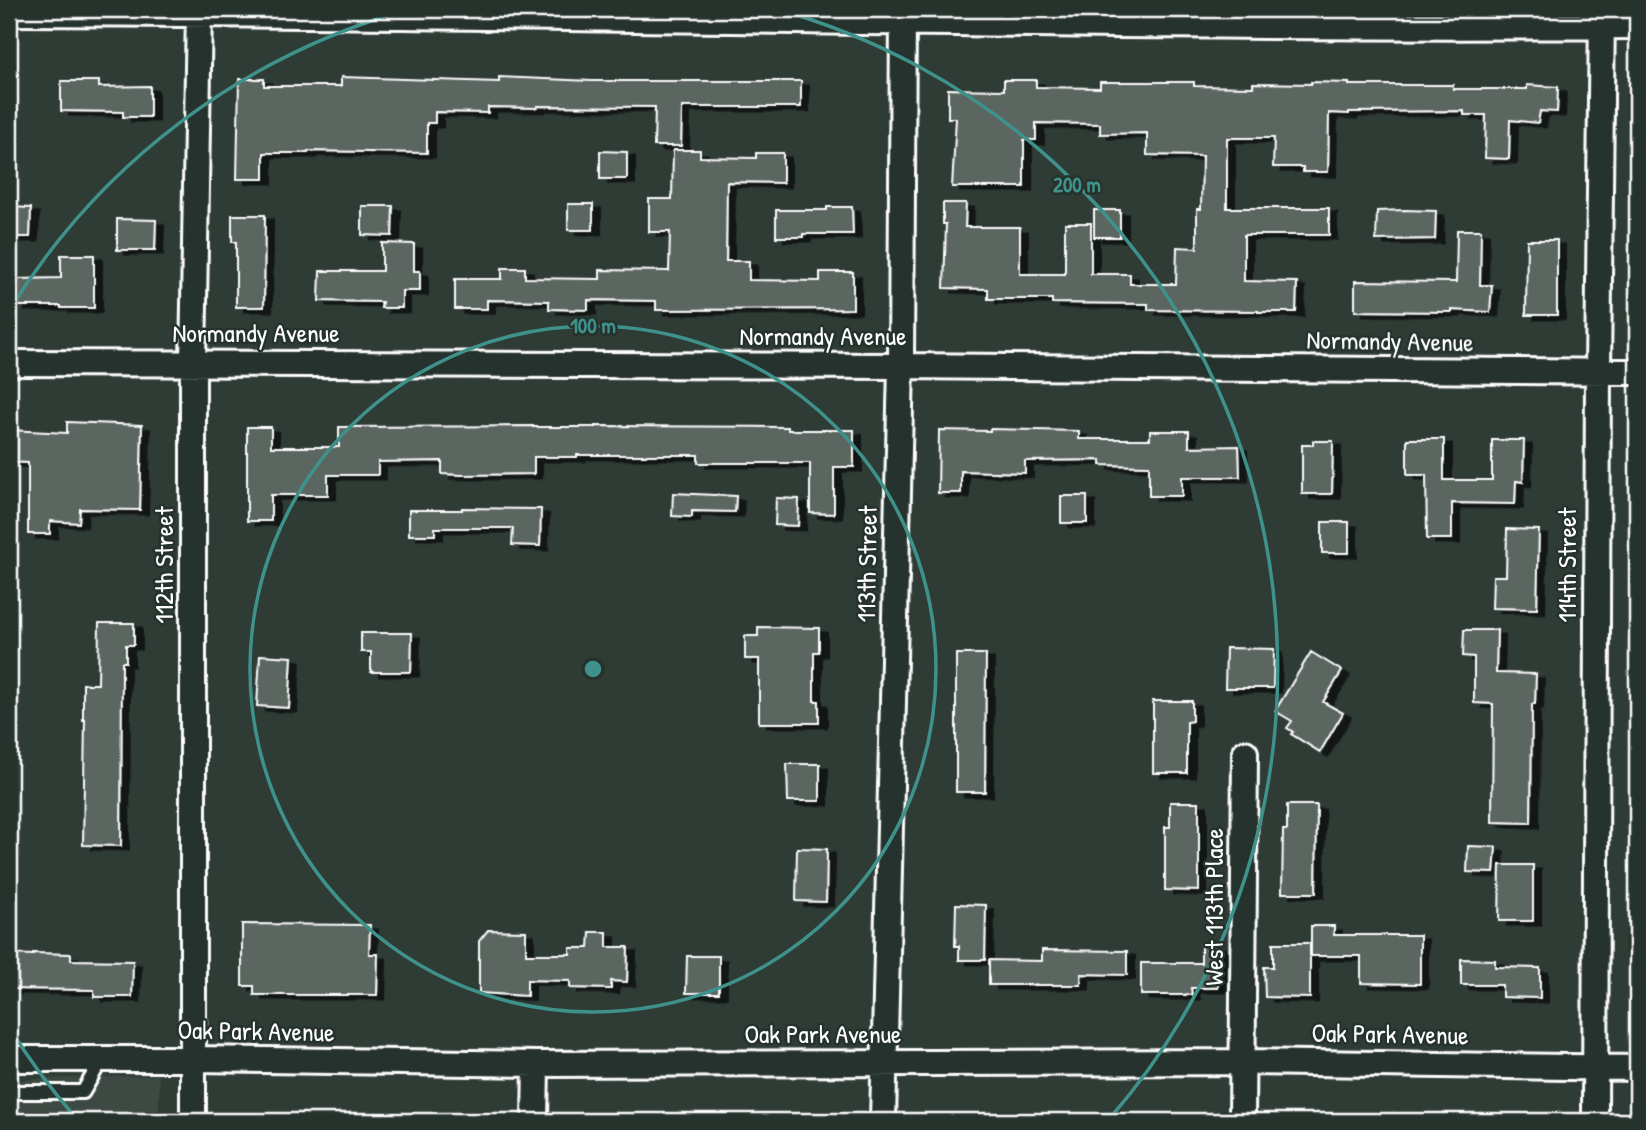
<svg xmlns="http://www.w3.org/2000/svg" width="1646" height="1130" viewBox="0 0 1646 1130" font-family="'Patrick Hand',sans-serif">
<style>
.built{fill:#3c4842}
.building{fill:#5b6661;stroke:#fff;stroke-width:2;filter:url(#shadow)}
.lines{fill:none;stroke-linecap:round;stroke-linejoin:round}
.service-casing{stroke:#fff;stroke-width:18}
.minor-casing{stroke:#fff;stroke-width:30}
.service{stroke:#26332d;stroke-width:12}
.minor{stroke:#26332d;stroke-width:24}
.ring{fill:none;stroke:#3f918b;stroke-width:3.5}
.labels{text-anchor:middle;stroke-width:5;stroke-linejoin:round;paint-order:stroke}
.street-label{font-size:26px;fill:#fff;stroke:#26332d}
.centre{fill:#3f918b;stroke:#26332d;stroke-width:3.5}
.ring-label{font-size:21px;text-anchor:middle;font-weight:bold;fill:#3f918b;stroke:#26332d;stroke-width:5;stroke-linejoin:round;paint-order:stroke}
</style>
<defs>
<filter id="shadow"><feDropShadow dx="8" dy="4.5" stdDeviation="0" flood-color="#0009"/></filter>
</defs>
<rect width="100%" height="100%" fill="#2f3b35"/>
<filter id="ink" filterUnits="userSpaceOnUse"><feTurbulence type="fractalNoise" baseFrequency=".0143" numOctaves="2"/><feDisplacementMap in="SourceGraphic" scale="14" xChannelSelector="R" yChannelSelector="G"/><feConvolveMatrix kernelMatrix="1 2 1 2 8 2 1 2 1" color-interpolation-filters="sRGB"/></filter>
<g filter="url(#ink)">
<!-- built -->
<path class="built" d="M159 1075V1121H9V1080Z"/>
<!-- building -->
<path class="building" d="M341 77 499 82V77L592 81H801V107H682L681 146H654L655 107 537 106V108L488 107V113L435 112V123H427V153L308 151V153H264V179H237L239 79H264V86H341Z
M1004 80H1036V87L1100 88V82H1194V86L1253 87V83L1311 84V82L1349 83V85H1453V89H1527V85L1558 87 1557 112 1540 111 1538 123 1510 120 1509 159 1485 158 1486 115H1464V111L1349 112V114L1329 113 1328 172H1303V167H1273L1274 138H1227V208H1329V235H1244V281L1297 282 1296 312H1258V311L1148 310V304L1052 303V299H988V289L944 288 946 224H943V203H966L965 227H1020V274H1065V223H1091V274H1130V284H1176L1177 247 1197 248V209H1201L1202 156 1147 155V133L1100 134V124L1036 123V140H1024V187H952L956 118H948V89L1004 90Z
M61 81H99V87L150 86V117H123V112L61 111Z
M673 150H700V157L756 158V153H783V183L727 182 726 261H749V280L820 281V272H853V309L656 310V301L588 300V310L549 309V301L487 300V309H455V279H502V268H525V278L600 279V270L669 271 670 232H649V199H672Z
M600 151 627 152V179H600Z
M568 204H593V230H568Z
M362 206H393L392 236 362 235Z
M9 207 31 208 30 237H9Z
M827 207H852L853 234H803V237H776V210H827Z
M1094 210H1120V237H1094Z
M1405 210 1436 211 1435 239 1376 240 1377 211Z
M232 215H265L264 307H236V242H232Z
M117 219 156 220 155 250H117Z
M1457 230H1481L1480 285H1492L1490 312 1452 310V312L1355 311V281L1456 282Z
M1527 240H1557V315H1526Z
M382 243 414 244V271H420V291H402V308H381L382 302 319 301 320 271H382Z
M61 255H94V308H61V306H17L16 279 61 278Z
M67 422 142 425 140 510 80 509 79 523 50 521V534H28V463L9 462V430L67 433Z
M533 426V427H596V426L788 427V430H854V467H834V514L810 513V463H698V455H577V457H534V474L462 475 442 474V461L378 462V475H328V495H271V521H247V427H271V447H339V427Z
M990 429 1079 431V439H1150V431H1189V447L1239 446 1240 477H1182V496H1149V466L1101 465V460L1025 461V473L961 471V493H938L939 430 990 431Z
M1407 439H1444V480H1492V440H1524L1523 482 1516 481 1515 504 1452 503V539H1427L1426 475H1407Z
M1313 441H1333L1332 494H1302V445H1313Z
M673 493 736 496 735 512 692 511V517L672 516Z
M1061 496H1087V523H1061Z
M776 498 799 499 798 526 775 525Z
M462 508 541 509 540 546 512 545 513 528H435V535H409V510H462Z
M1322 522H1349V553H1322Z
M1507 529 1539 530 1537 609 1492 608 1493 576H1506Z
M99 623H134V645H126V662H122L121 846 83 845 85 720H83V684H98Z
M758 627 819 628V652H814V701H819V723H759V659H745V636H758Z
M1464 630H1497L1496 673 1536 674 1535 704H1532L1531 823 1492 822 1493 704 1474 703V657L1463 656Z
M361 633H412L411 672H371V652H361Z
M1226 648 1274 649 1273 688H1225Z
M1311 652 1342 671 1323 702 1343 713 1320 752 1291 734 1293 732 1287 728 1292 721 1275 711Z
M956 654H986L985 792H956Z
M260 655 292 657 289 708 257 706Z
M1153 701H1192V721L1187 722V773H1153Z
M787 764H820V801H788Z
M1170 802H1199V891L1165 890V827H1170Z
M1287 805H1317L1316 893H1282L1283 830H1287Z
M1468 846 1496 847 1494 873 1467 872Z
M797 848 827 849 826 902 796 901Z
M1500 865H1533V921H1499Z
M956 904 986 905 985 960H959V946H955Z
M242 924 370 925 369 954H378L377 995H254V986H242Z
M1311 926H1334V935H1420V984L1361 983V956H1311Z
M488 930 526 931V954H570V948H589L590 932H607V947H628L627 982 611 981V989L570 988V981L527 980V996L479 993V941Z
M1273 943H1310V998L1265 997 1264 967H1273Z
M1201 944H1218V988H1191L1192 995H1141V963H1201Z
M1042 950 1127 951V975L1081 974V985H989V960L1042 961Z
M33 953 71 954V960L133 961 132 997H94V990L9 989V954L33 955Z
M687 956H719V993H686Z
M1461 959 1495 960V967L1540 968V998L1502 997V985H1461Z"/>
<g class="lines">
<defs>
<path id="service" d="M9 1092H83L102 1059"/>
<path id="minor" d="M9 13C552 14 1094 30 1637 26
M9 363 901 366 1637 372
M9 1059H193L536 1064 1243 1062 1637 1068
M193 1121V363L199 9
M535 1121 536 1064
M883 1121 901 366 903 9
M1242 1121 1245 753
M1595 1121 1598 372 1602 9"/>
</defs>
<!-- service casing -->
<use href="#service" class="service-casing"/>
<!-- minor casing -->
<use href="#minor" class="minor-casing"/>
<!-- service -->
<use href="#service" class="service"/>
<!-- minor -->
<use href="#minor" class="minor"/>
</g>
</g>
<!-- distance rings -->
<g class="ring">
<circle cx="593" cy="669" r="343"/>
<path d="M76 1118A685 685 0 0 1 9 1027M9 311A685 685 0 0 1 410 9M776 9A685 685 0 0 1 1110 1118"/>
</g>
<g class="labels">
<!-- street labels -->
<g class="street-label">
<text x="256" y="342">Normandy Avenue</text>
<text x="823" y="345">Normandy Avenue</text>
<text transform="translate(1390 341) rotate(1)" y="9">Normandy Avenue</text>
<text transform="translate(867 564) rotate(-89)" y="9">113th Street</text>
<text transform="translate(164 565) rotate(-90)" y="9">112th Street</text>
<text transform="translate(1567 565) rotate(-90)" y="9">114th Street</text>
<text transform="translate(1214 907) rotate(-90)" y="9">West 113th Place</text>
<text transform="translate(256 1031) rotate(1)" y="9">Oak Park Avenue</text>
<text x="823" y="1043">Oak Park Avenue</text>
<text transform="translate(1390 1034) rotate(1)" y="9">Oak Park Avenue</text>
</g>
</g>
<circle cx="593" cy="669" r="10" class="centre"/>
<g class="ring-label">
<text x="1077" y="192">200 m</text>
<text x="593" y="333">100 m</text>
</g>
<!-- margin -->
<rect width="1646" height="1130" fill="none" stroke="#26332d" stroke-width="35"/>
<rect x="18" y="18" width="1611" height="1095" fill="none" stroke="#fff" stroke-width="2.5" filter="url(#ink)"/>
</svg>
